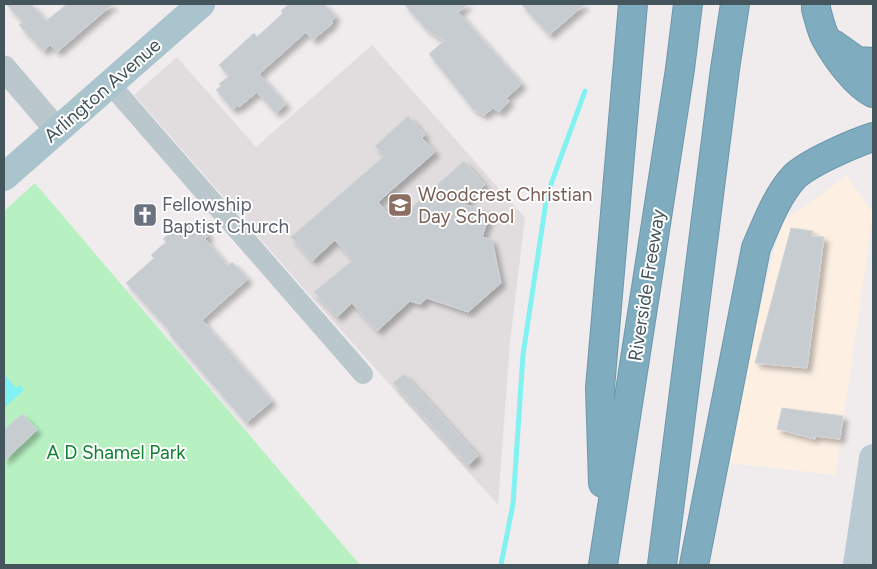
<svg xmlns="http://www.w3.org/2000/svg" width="877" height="569" viewBox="0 0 877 569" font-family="Figtree,sans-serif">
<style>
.commercial{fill:#fdf0e3}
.education{fill:#e1dddf}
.green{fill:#b7f1c2}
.water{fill:#81f1f1}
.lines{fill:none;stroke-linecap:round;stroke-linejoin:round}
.stream{stroke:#81f1f1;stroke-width:5}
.building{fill:#c6ccd0;stroke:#d0d5d9;filter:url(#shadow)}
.motorway-casing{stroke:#6c97ab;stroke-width:30}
.minor{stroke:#bac8cd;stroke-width:20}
.tertiary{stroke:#bac8cd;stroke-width:25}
.secondary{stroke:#b9cad3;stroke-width:28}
.primary{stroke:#aac4ce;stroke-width:28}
.motorway{stroke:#80acc0;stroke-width:28}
.labels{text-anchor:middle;stroke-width:4;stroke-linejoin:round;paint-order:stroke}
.street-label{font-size:19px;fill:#44555b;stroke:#fff}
.education-label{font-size:19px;fill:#785e54;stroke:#fff;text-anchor:start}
.worship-label{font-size:19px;fill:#5b616d;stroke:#fff;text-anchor:start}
.park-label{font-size:19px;fill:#108132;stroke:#fff}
</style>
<defs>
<filter id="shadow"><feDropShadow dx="4.5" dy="4.5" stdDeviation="2.5" flood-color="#0004"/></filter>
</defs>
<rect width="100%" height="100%" fill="#f0eced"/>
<!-- commercial -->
<path class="commercial" d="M847 176 873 213 836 475 730 463 743 381 781 223Z"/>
<!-- education -->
<path class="education" d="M372 45 525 218 510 342 498 505 314 300 134 95 177 57 256 147Z"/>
<!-- green -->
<path class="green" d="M35 183 360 565H4V211Z"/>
<!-- water -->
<path class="water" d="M4 374 16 388 20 385 24 390 4 408Z"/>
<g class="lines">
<!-- stream -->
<path class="stream" d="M501 565 513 504 523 355 547 195 585 91"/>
</g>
<!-- building -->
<path class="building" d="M6 4H31L46 21 67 4H113L57 52 50 45 43 51 19 25 23 22Z
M289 4H324L336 17 331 22 333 23 313 40 306 32 259 74 286 104 276 113 257 92 239 107 238 105 233 110 216 90 221 86 219 84 229 76 219 65 254 33 257 37 283 13 281 11Z
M404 4H468L458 12 522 84 505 99 510 101 499 112 493 108 484 115 473 109 429 54 444 41 426 29Z
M521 4H585L549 35Z
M408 116 425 135 422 138 435 152 378 202 395 222 464 161 485 185 464 204 490 213 482 237 492 240 501 283 468 312 427 298 420 304 410 301 377 331 352 303 337 317 314 292 353 260 335 240 312 261 291 237 384 156 375 146Z
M196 220 209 235 205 239 228 266 232 262 248 279 202 320 272 401 246 423 169 334 170 332 126 283 154 258 151 255 166 242 163 239 181 223 184 227 190 222 191 224Z
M791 228 813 231 811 236 824 237 807 368 755 363Z
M404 374 478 456 468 465 393 383Z
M782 408 843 416 840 439 815 436V439L777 429Z
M22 414 37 430 4 461V430Z"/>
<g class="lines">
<defs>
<path id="motorway" d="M816 4V9C819 19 821 30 826 39 836 57 855 84 873 93
M833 44 857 61 873 62
M603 483 600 388 633 4
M603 565 680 69 688 4
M662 565 725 69 735 4
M694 565 756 248C767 223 776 197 794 177 808 163 854 143 873 137"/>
</defs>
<!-- motorway casing -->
<use href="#motorway" class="motorway-casing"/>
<!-- minor -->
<path class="minor" d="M110 84 363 374"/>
<!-- tertiary -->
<path class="tertiary" d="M4 68 57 130"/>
<!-- secondary -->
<path class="secondary" d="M857 565 873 458"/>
<!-- primary -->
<path class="primary" d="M4 177 201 4"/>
<!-- motorway -->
<use href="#motorway" class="motorway"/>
</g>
<!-- icons -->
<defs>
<symbol id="school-square" viewBox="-11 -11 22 22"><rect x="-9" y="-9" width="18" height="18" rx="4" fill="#8d6e63" stroke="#fff"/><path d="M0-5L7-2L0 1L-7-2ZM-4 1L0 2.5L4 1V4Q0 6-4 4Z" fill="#fff"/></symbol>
<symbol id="church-square" viewBox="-11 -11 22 22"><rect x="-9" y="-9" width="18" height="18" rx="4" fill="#6b7280" stroke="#fff"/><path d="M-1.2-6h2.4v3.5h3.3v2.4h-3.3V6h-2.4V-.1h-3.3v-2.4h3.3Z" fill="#fff"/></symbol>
</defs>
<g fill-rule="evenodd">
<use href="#school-square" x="386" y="191" width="28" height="28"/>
<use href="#church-square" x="131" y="201" width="28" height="28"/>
</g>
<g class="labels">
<!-- street labels -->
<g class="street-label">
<text transform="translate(102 90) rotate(-41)" y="7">Arlington Avenue</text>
<text transform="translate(646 285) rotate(-81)" y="7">Riverside Freeway</text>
</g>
<!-- education labels -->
<g class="education-label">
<text x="418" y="201">Woodcrest Christian<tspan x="418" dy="22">Day School</tspan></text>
</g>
<!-- worship labels -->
<g class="worship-label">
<text x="162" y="211">Fellowship<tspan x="162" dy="22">Baptist Church</tspan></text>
</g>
<!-- park labels -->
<g class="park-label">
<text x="116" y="459">A D Shamel Park</text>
</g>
</g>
<!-- border -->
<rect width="877" height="569" fill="none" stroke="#44555b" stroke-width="10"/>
</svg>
